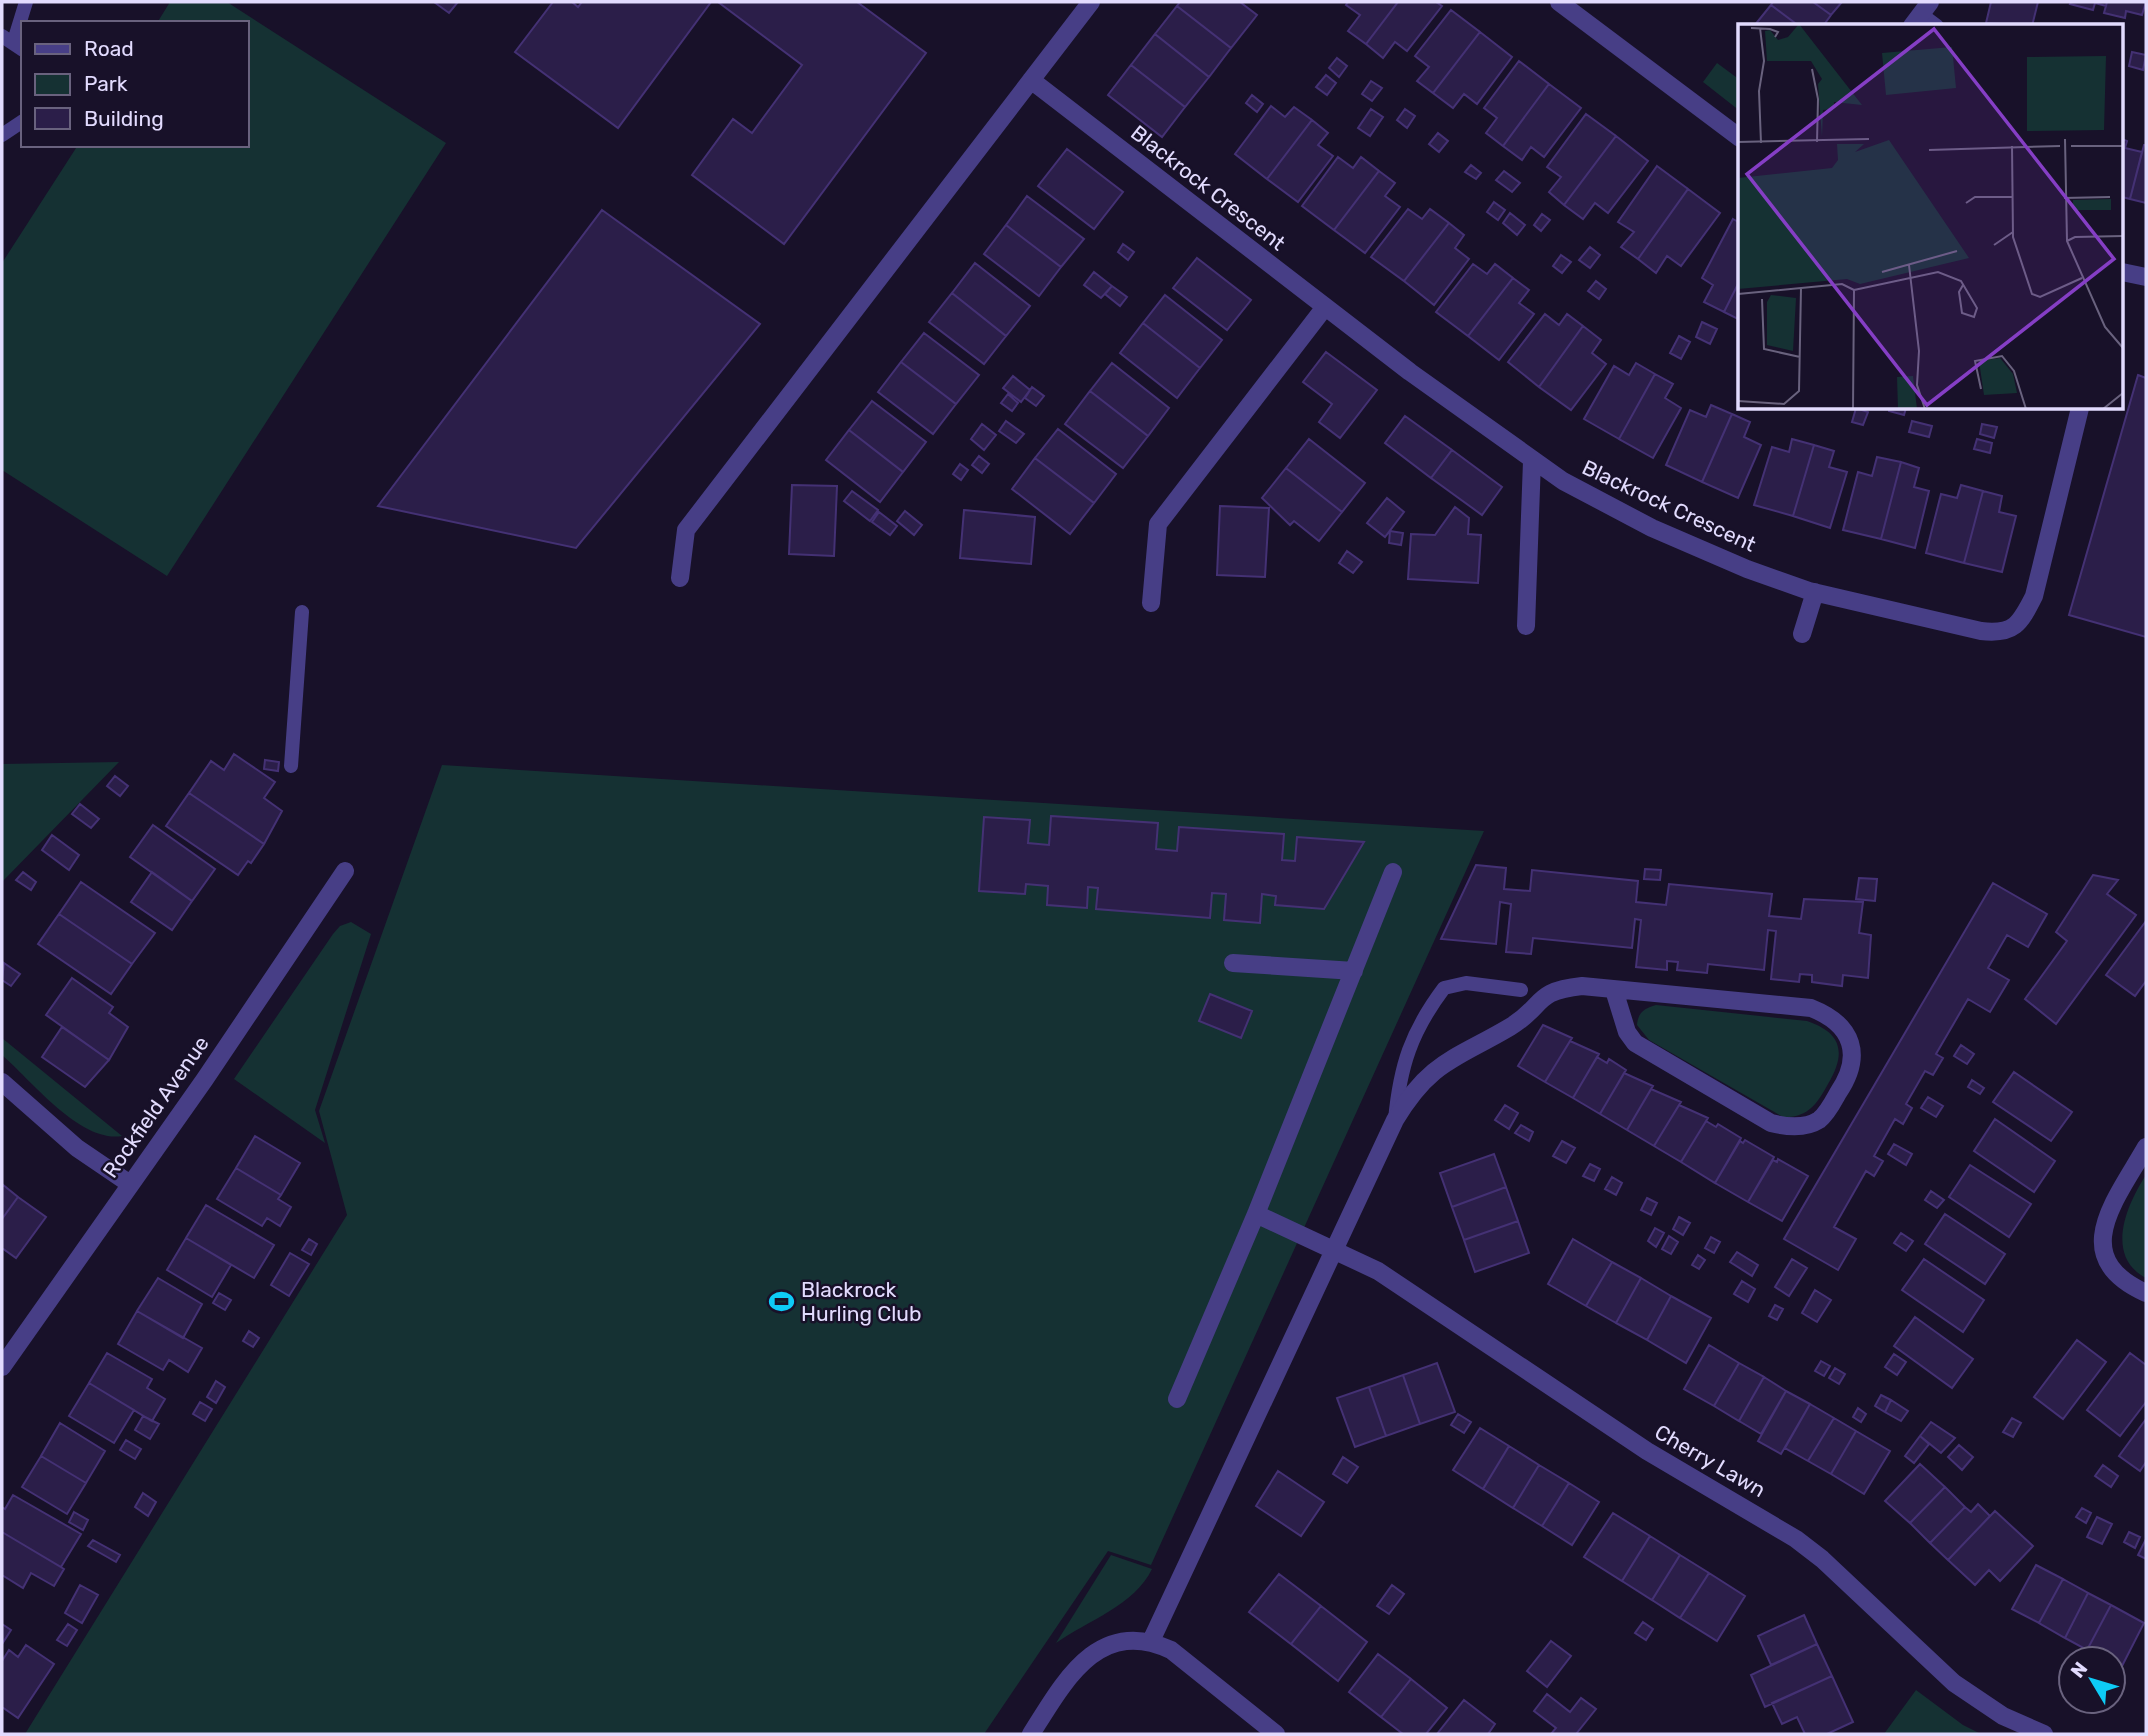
<svg xmlns="http://www.w3.org/2000/svg" width="2148" height="1736" viewBox="0 0 2148 1736" font-family="Rubik,sans-serif">
<style>
.green{fill:#153133}
.building{fill:#2b1e49;stroke:#443174;stroke-width:2}
.lines{fill:none;stroke-linecap:round;stroke-linejoin:round}
.lane{stroke:#473e86;stroke-width:14}
.street{stroke:#473e86;stroke-width:18}
.labels{text-anchor:middle;stroke-width:5;stroke-linejoin:round;paint-order:stroke}
.street-label{font-size:21px;fill:#e2dbfe;stroke:#181129}
.poi-label{font-size:21px;fill:#e2dbfe;stroke:#181129;text-anchor:start}
.inset-road{fill:none;stroke:#69627e;stroke-width:2}
.view{fill:#853ec5;fill-opacity:0.15;stroke:#853ec5;stroke-width:3.5}
.inset-edge{fill:none;stroke:#e2dbfe;stroke-width:3.5}
</style>
<rect width="100%" height="100%" fill="#181129"/>
<!-- green -->
<path class="green" d="M170 2H227L446 143 167 576 2 470V263L78 145H247V23H157Z
M1717 63 1740 80V111L1703 82Z
M119 762 2 882V764Z
M442 765 1484 831 1151 1565 1108 1551 984 1734H25L347 1215 319 1111Z
M351 922 371 934 315 1110 325 1143 234 1079 333 934 340 926Z
M1656 1005 1807 1021C1843 1033 1846 1054 1828 1084 1817 1104 1808 1118 1783 1117L1649 1040 1637 1025C1638 1012 1645 1008 1656 1005Z
M2 1038 122 1136C80 1143 32 1081 2 1055Z
M2146 1175V1278C2104 1256 2127 1204 2146 1175Z
M1111 1555 1152 1569C1135 1605 1087 1621 1056 1643Z
M1916 1690 1963 1725 1981 1734H1884Z"/>
<!-- building -->
<path class="building" d="M434 2H458L449 13Z
M553 2H572L578 7 582 2H711L618 128 515 52Z
M718 2H857L926 53 784 244 692 175 733 119 752 133 802 65Z
M1180 2H1240L1257 15 1231 48 1177 6Z
M1348 2H1398L1366 44 1348 31 1360 15 1346 5Z
M1398 2H1436L1442 6 1407 51 1395 42 1383 58 1366 44Z
M1773 2H1813L1831 15 1823 26H1799L1771 5Z
M1813 2H1842L1831 15Z
M1991 2H2038L2032 26 1986 23Z
M2071 2H2107L2106 6 2095 3 2093 10 2070 4Z
M2107 2H2146L2142 15 2126 11 2125 18 2104 13Z
M1771 5 1799 26H1754Z
M1177 6 1231 48 1209 77 1155 34Z
M1451 10 1480 32 1433 93 1417 81 1429 67 1415 56Z
M1480 32 1512 57 1477 104 1464 94 1453 108 1433 93Z
M1155 34 1209 77 1185 107 1131 65Z
M2132 52 2146 55 2143 70 2129 66Z
M1337 58 1347 66 1339 77 1329 68Z
M1519 61 1549 84 1503 146 1486 133 1497 118 1484 108Z
M1131 65 1185 107 1162 137 1108 95Z
M1326 75 1336 83 1327 95 1316 87Z
M1371 81 1382 88 1372 101 1362 94Z
M1549 84 1581 108 1544 157 1531 147 1522 160 1503 146Z
M1252 95 1263 104 1257 112 1246 103Z
M1271 106 1285 117 1294 107 1312 120 1267 179 1235 154Z
M1371 109 1383 117 1370 136 1358 128Z
M1405 109 1415 116 1407 128 1397 120Z
M1586 114 1616 136 1564 205 1549 192 1561 177 1547 167Z
M1312 120 1328 133 1318 145 1333 156 1298 202 1267 179Z
M1438 133 1448 141 1439 152 1429 144Z
M1616 136 1648 161 1608 213 1595 203 1583 219 1564 205Z
M2122 139 2127 141 2125 148 2142 152 2130 199 2122 197Z
M2144 145H2146V203L2130 199Z
M1067 149 1123 192 1094 229 1038 186Z
M1338 157 1353 168 1361 157 1379 171 1334 230 1302 206Z
M1471 165 1481 173 1476 179 1465 172Z
M1657 166 1688 189 1638 259 1621 247 1634 232 1618 222Z
M1379 171 1395 183 1385 196 1400 207 1365 253 1334 230Z
M1504 171 1520 183 1512 192 1496 180Z
M1688 189 1720 213 1681 266 1667 256 1656 273 1638 259Z
M1027 196 1084 239 1061 267 1006 225Z
M1494 202 1505 210 1498 220 1487 212Z
M1408 209 1422 219 1430 209 1449 223 1404 281 1371 257Z
M602 210 760 324 576 548 378 506Z
M1510 213 1525 225 1517 235 1503 223Z
M1542 214 1550 220 1541 231 1534 225Z
M1733 219 1740 223V280L1724 312 1704 302 1713 285 1702 278Z
M1449 223 1464 235 1455 248 1469 259 1434 305 1404 281Z
M1006 225 1061 267 1039 296 984 254Z
M1123 244 1134 252 1128 260 1118 252Z
M1590 247 1600 255 1590 268 1579 260Z
M1561 255 1571 262 1562 273 1553 266Z
M1197 258 1251 300 1227 330 1173 288Z
M975 263 1030 306 1006 336 952 293Z
M1473 264 1487 274 1495 264 1513 278 1468 336 1436 312Z
M1094 272 1112 286 1101 298 1084 285Z
M1513 278 1529 290 1519 303 1534 314 1499 360 1468 336Z
M1740 280V320L1724 312Z
M1596 281 1606 289 1599 299 1588 291Z
M1112 286 1127 297 1120 306 1105 294Z
M952 293 1006 336 984 364 929 322Z
M1165 295 1222 340 1200 368 1143 323Z
M1545 314 1559 325 1567 314 1583 326 1539 387 1508 362Z
M1702 322 1717 329 1710 344 1696 337Z
M1143 323 1200 368 1177 398 1120 353Z
M1583 326 1601 340 1592 353 1606 364 1571 410 1539 387Z
M924 333 979 375 956 404 901 362Z
M1679 336 1690 342 1681 359 1670 353Z
M1326 352 1377 390 1340 438 1319 422 1332 404 1303 382Z
M901 362 956 404 933 434 878 392Z
M1112 363 1169 408 1148 436 1090 391Z
M1636 363 1655 374 1619 439 1584 419 1614 366 1629 375Z
M1655 374 1673 384 1665 398 1681 408 1653 458 1619 439Z
M2138 375 2146 378V637L2069 615Z
M1013 376 1030 390 1021 402 1003 388Z
M1032 387 1044 396 1036 406 1025 398Z
M1090 391 1148 436 1123 468 1065 424Z
M1008 394 1018 403 1012 411 1001 403Z
M872 401 926 442 903 472 849 430Z
M1711 405 1732 414 1702 482 1666 465 1690 410 1706 417Z
M1856 408 1868 412 1863 425 1852 422Z
M1889 408H1906L1904 415 1889 411Z
M1732 414 1750 422 1744 437 1761 445 1738 498 1702 482Z
M1405 416 1452 450 1431 478 1385 443Z
M1006 421 1024 434 1016 443 999 431Z
M1912 421 1932 426 1929 437 1909 432Z
M982 424 996 435 984 450 971 439Z
M1982 424 1997 427 1994 438 1980 434Z
M1058 429 1116 474 1094 503 1035 458Z
M849 430 903 472 880 502 826 460Z
M1309 439 1365 483 1342 512 1286 468Z
M1792 439 1814 445 1793 516 1754 505 1772 447 1789 452Z
M1977 439 1992 443 1990 453 1974 449Z
M1814 445 1834 451 1829 467 1847 472 1830 528 1793 516Z
M1452 450 1502 487 1482 515 1431 478Z
M979 456 989 464 982 473 972 465Z
M1877 457 1901 462 1881 539 1843 530 1858 472 1872 476Z
M1035 458 1094 503 1070 534 1012 489Z
M1901 462 1919 468 1914 487 1929 491 1915 548 1881 539Z
M960 464 968 470 961 480 953 474Z
M1286 468 1342 512 1319 541 1294 521 1290 525 1262 498Z
M792 485 837 486 834 556 789 554Z
M1961 485 1983 491 1964 563 1926 553 1941 494 1957 498Z
M852 491 878 510 870 521 844 501Z
M1983 491 2002 496 1999 512 2016 516 2002 572 1964 563Z
M1387 498 1404 512 1385 537 1367 523Z
M1220 506 1269 508 1265 577 1217 575Z
M1455 507 1469 518 1468 534 1481 535 1478 583 1408 579 1411 534 1435 535Z
M964 510 1035 517 1031 564 960 558Z
M905 511 922 525 914 535 897 521Z
M879 512 897 526 890 535 872 522Z
M1390 531 1403 533 1401 545 1389 543Z
M1347 551 1362 562 1353 573 1339 563Z
M234 754 275 782 264 798 282 811 264 844 189 793 211 761 224 770Z
M265 760 279 762 278 771 264 769Z
M115 776 128 786 120 796 107 786Z
M189 793 264 844 251 863 248 861 238 875 166 826Z
M80 804 99 819 91 828 72 814Z
M1051 816 1158 823 1156 849 1177 851 1179 827 1284 834 1282 860 1295 861 1297 837 1364 842 1324 909 1275 905 1276 896 1262 894 1260 923 1224 920 1226 894 1212 893 1210 918 1096 909 1098 888 1088 887 1087 908 1047 905 1048 886 1026 884 1025 894 979 891 984 817 1030 820 1028 843 1049 845Z
M153 825 215 869 192 901 130 857Z
M52 835 79 855 69 870 42 850Z
M1476 865 1506 868 1504 889 1530 891 1532 870 1638 881 1636 902 1666 905 1669 884 1772 894 1769 916 1801 919 1804 899 1863 902 1859 933 1871 935 1868 978 1843 975 1842 986 1812 982V975L1800 974 1799 982 1771 979 1776 931 1768 930 1764 970 1708 964 1707 973 1677 970 1678 962 1667 961V970L1636 967 1641 920 1635 919 1632 948 1533 938 1531 954 1506 952 1511 904 1500 902 1496 944 1441 939Z
M1645 869 1661 870 1660 880 1644 879Z
M23 872 36 882 31 890 16 880Z
M152 872 192 901 172 930 131 902Z
M2093 875 2118 880 2107 894 2136 915 2056 1024 2025 999 2067 941 2056 932Z
M1859 878 1877 879 1875 901 1856 899Z
M81 882 155 933 132 964 59 914Z
M1993 883 2047 914 2028 947 2007 935 1988 968 2009 980 1990 1012 1968 999 1936 1054 1943 1058 1933 1075 1925 1071 1906 1104 1912 1108 1903 1124 1895 1119 1874 1156 1883 1161 1874 1176 1866 1171 1834 1227 1856 1239 1838 1270 1784 1239Z
M59 914 132 964 111 994 38 944Z
M2146 921V981L2135 996 2106 975Z
M4 963 20 974 11 986 2 980Z
M72 978 113 1007 109 1013 128 1027 109 1060 46 1015Z
M1210 994 1252 1011 1241 1038 1199 1021Z
M1543 1025 1572 1038 1545 1082 1518 1066Z
M62 1027 109 1060 85 1087 42 1057Z
M1570 1041 1599 1054 1573 1098 1545 1082Z
M1961 1045 1974 1054 1967 1064 1954 1056Z
M1597 1057 1607 1063 1609 1059 1626 1070 1600 1114 1573 1098Z
M2014 1072 2072 1112 2051 1141 1993 1102Z
M1624 1073 1653 1086 1627 1130 1600 1114Z
M1972 1080 1984 1088 1980 1094 1968 1087Z
M1651 1089 1681 1102 1654 1146 1627 1130Z
M1928 1097 1943 1106 1936 1117 1921 1108Z
M1505 1105 1518 1113 1509 1129 1495 1120Z
M1679 1105 1708 1118 1681 1162 1654 1146Z
M1995 1119 2055 1161 2034 1192 1974 1151Z
M1706 1121 1716 1127 1718 1124 1741 1138 1715 1183 1681 1162Z
M1521 1125 1533 1132 1529 1141 1515 1133Z
M255 1136 300 1163 281 1195 236 1168Z
M1745 1140 1774 1157 1748 1202 1715 1183 1740 1141 1743 1143Z
M1562 1141 1575 1148 1566 1163 1553 1156Z
M1894 1144 1912 1154 1906 1165 1888 1154Z
M1494 1154 1506 1187 1452 1207 1440 1173Z
M1778 1159 1808 1176 1782 1221 1748 1202 1773 1160 1777 1162Z
M1590 1164 1600 1169 1594 1181 1583 1176Z
M1970 1165 2031 1204 2009 1237 1949 1197Z
M236 1168 281 1195 278 1199 291 1207 280 1226 267 1218 262 1226 217 1199Z
M1612 1177 1622 1183 1616 1195 1605 1189Z
M2 1184 18 1197 2 1219Z
M1506 1187 1518 1221 1464 1240 1452 1207Z
M1931 1191 1944 1200 1937 1208 1925 1200Z
M18 1197 46 1217 16 1258 2 1248V1219Z
M1647 1198 1657 1203 1651 1215 1641 1210Z
M206 1205 274 1245 254 1278 186 1238Z
M1945 1214 2005 1254 1985 1284 1925 1244Z
M1679 1217 1690 1223 1683 1235 1673 1229Z
M1518 1221 1529 1253 1475 1272 1464 1240Z
M1655 1228 1664 1233 1656 1247 1648 1241Z
M1901 1233 1913 1241 1906 1251 1894 1243Z
M1669 1236 1678 1242 1671 1254 1662 1249Z
M1711 1237 1720 1242 1714 1253 1705 1248Z
M186 1238 231 1265 212 1297 167 1270Z
M309 1239 317 1244 311 1255 302 1250Z
M1573 1239 1612 1262 1586 1306 1548 1284Z
M1737 1252 1758 1265 1752 1276 1730 1262Z
M290 1253 309 1264 289 1296 271 1285Z
M1698 1255 1705 1260 1699 1269 1692 1265Z
M1792 1259 1807 1268 1789 1296 1775 1287Z
M1924 1259 1984 1300 1963 1332 1902 1290Z
M1612 1262 1641 1278 1616 1323 1586 1306Z
M158 1278 202 1304 183 1338 137 1311Z
M1641 1278 1671 1296 1647 1340 1616 1323Z
M1742 1281 1755 1289 1748 1302 1734 1294Z
M1815 1290 1831 1300 1817 1322 1802 1313Z
M219 1293 231 1300 225 1310 213 1303Z
M1671 1296 1711 1318 1686 1363 1647 1340Z
M1775 1305 1783 1309 1777 1320 1769 1316Z
M137 1311 202 1348 188 1372 169 1360 163 1370 118 1344Z
M1915 1317 1973 1359 1952 1388 1894 1346Z
M249 1331 259 1338 253 1347 243 1341Z
M2077 1340 2106 1362 2063 1419 2034 1397Z
M1709 1345 1739 1363 1714 1406 1684 1389Z
M107 1353 152 1379 147 1388 165 1399 152 1421 89 1383Z
M2130 1353 2146 1365V1402L2120 1436 2087 1410Z
M1894 1354 1906 1362 1897 1375 1885 1367Z
M1821 1361 1830 1366 1824 1376 1815 1371Z
M1437 1363 1455 1412 1420 1424 1403 1375Z
M1739 1363 1764 1377 1739 1421 1714 1406Z
M1835 1368 1845 1374 1839 1384 1829 1378Z
M1403 1375 1420 1424 1386 1436 1369 1387Z
M1764 1377 1786 1391 1761 1434 1739 1421Z
M216 1381 225 1387 216 1403 207 1397Z
M89 1383 134 1410 114 1443 69 1416Z
M1369 1387 1386 1436 1355 1447 1337 1398Z
M1786 1391 1810 1404 1781 1454 1758 1441Z
M1881 1395 1891 1400 1885 1412 1875 1406Z
M1891 1400 1908 1411 1901 1421 1885 1412Z
M200 1402 212 1409 205 1421 193 1414Z
M1810 1404 1834 1418 1808 1461 1785 1448Z
M1858 1408 1866 1414 1861 1422 1853 1417Z
M1458 1414 1471 1422 1464 1433 1451 1425Z
M143 1416 159 1424 150 1439 135 1430Z
M1834 1418 1856 1431 1831 1474 1808 1461Z
M2012 1418 2021 1423 2013 1437 2003 1432Z
M2146 1419V1462L2140 1471 2119 1456Z
M1931 1422 1955 1438 1941 1453 1920 1436Z
M60 1423 105 1451 86 1483 41 1456Z
M1480 1428 1509 1446 1483 1489 1453 1470Z
M1856 1431 1890 1451 1864 1494 1831 1474Z
M1920 1436 1929 1444 1914 1463 1905 1456Z
M126 1440 141 1449 135 1459 120 1450Z
M1959 1445 1973 1457 1962 1470 1948 1457Z
M1509 1446 1539 1465 1513 1508 1483 1489Z
M41 1456 86 1483 67 1514 22 1487Z
M1343 1457 1358 1467 1347 1483 1333 1474Z
M1920 1464 1945 1487 1910 1523 1885 1501Z
M1539 1465 1569 1483 1542 1526 1513 1508Z
M2103 1465 2118 1476 2111 1487 2095 1476Z
M1278 1471 1324 1502 1301 1536 1256 1506Z
M1569 1483 1599 1502 1572 1545 1542 1526Z
M1945 1487 1965 1507 1930 1543 1910 1523Z
M143 1493 156 1502 148 1516 135 1507Z
M13 1495 81 1534 61 1567 2 1532V1507L5 1509Z
M1978 1504 1990 1516 1948 1560 1930 1543 1965 1507 1971 1512Z
M2082 1508 2091 1513 2086 1523 2076 1517Z
M1995 1511 2033 1546 2000 1581 1989 1570 1975 1585 1948 1560Z
M74 1512 88 1520 83 1530 69 1522Z
M1613 1513 1650 1536 1622 1581 1584 1557Z
M2097 1517 2112 1524 2102 1544 2087 1537Z
M2 1532 64 1569 54 1586 31 1573 23 1588 2 1575Z
M2129 1532 2140 1537 2135 1548 2124 1542Z
M1650 1536 1680 1555 1652 1600 1622 1581Z
M2146 1539V1559L2138 1555Z
M93 1540 120 1555 116 1562 88 1546Z
M1680 1555 1709 1573 1680 1618 1652 1600Z
M2036 1565 2063 1579 2039 1623 2012 1609Z
M1709 1573 1745 1596 1717 1641 1680 1618Z
M1279 1574 1321 1606 1291 1644 1249 1612Z
M2063 1579 2088 1593 2065 1638 2039 1623Z
M80 1585 98 1595 82 1623 65 1613Z
M1392 1585 1404 1594 1389 1614 1377 1606Z
M2088 1593 2111 1605 2087 1650 2065 1638Z
M2111 1605 2144 1623 2121 1668 2113 1663V1659H2105L2087 1650Z
M1321 1606 1367 1642 1338 1681 1291 1644Z
M1804 1615 1817 1644 1771 1665 1758 1636Z
M1643 1622 1653 1629 1646 1640 1635 1633Z
M2 1624 11 1630 2 1644Z
M68 1624 77 1630 67 1646 57 1640Z
M1551 1641 1571 1656 1547 1687 1527 1671Z
M1817 1644 1832 1676 1765 1707 1751 1675Z
M26 1645 54 1664 18 1718 2 1707V1661L9 1650 18 1657Z
M1378 1654 1411 1679 1381 1717 1349 1692Z
M1832 1676 1853 1722 1827 1734H1805L1797 1717 1782 1724 1772 1703Z
M1411 1679 1447 1708 1426 1734H1403L1381 1717Z
M1547 1694 1570 1712 1581 1698 1596 1709 1576 1734H1551L1556 1728 1534 1711Z
M1464 1700 1495 1724 1488 1734H1437Z"/>
<g class="lines">
<!-- lane -->
<path class="lane" d="M1921 14 1937 26
M2 36 23 50
M14 41 26 2
M2 135 23 121
M291 766 302 612
M1395 1120C1400 1066 1411 1032 1444 988L1466 983 1521 990"/>
<!-- street -->
<path class="street" d="M1559 2 1740 138
M1912 26 1930 2
M1031 80 1410 372 1563 481 1652 528 1747 569 1809 591 1981 631C2014 635 2020 624 2034 596L2080 408
M2122 272 2146 277
M680 578 686 530 1091 2
M1151 603 1158 524 1325 307
M1526 626 1532 461
M1802 634 1815 592
M1233 963 1354 971
M2 1082 77 1148 130 1184
M2146 1147C2116 1200 2066 1257 2146 1293
M1256 1214 1378 1271 1647 1451 1796 1539 1822 1559 1954 1683 2003 1716 2044 1734
M2 1367 205 1079 345 871
M1177 1399 1256 1214 1393 872
M1151 1641 1395 1120C1430 1061 1456 1059 1510 1027 1545 1006 1533 991 1582 986L1811 1008C1854 1025 1863 1056 1838 1093 1833 1102 1827 1114 1819 1120 1805 1129 1787 1127 1771 1123L1635 1043 1627 1032 1614 990
M1031 1734C1064 1682 1098 1616 1171 1650L1276 1734"/>
</g>
<!-- icons -->
<defs>
<symbol id="stadium-bare" viewBox="-9 -9 18 18"><path d="M0-5a6.5 5 0 1 0 0 10a6.5 5 0 1 0 0-10ZM-3.5-1.8h7v3.6h-7Z" fill="#0ecbf6" stroke="#181129" stroke-width="2.5" paint-order="stroke"/></symbol>
</defs>
<g fill-rule="evenodd">
<use href="#stadium-bare" x="764" y="1284" width="35" height="35"/>
</g>
<g class="labels">
<!-- street labels -->
<g class="street-label">
<text transform="translate(1208 188) rotate(38)" y="7">Blackrock Crescent</text>
<text transform="translate(1669 506) rotate(25)" y="7">Blackrock Crescent</text>
<text transform="translate(156 1107) rotate(-55)" y="7">Rockfield Avenue</text>
<text transform="translate(1710 1461) rotate(30)" y="7">Cherry Lawn</text>
</g>
<!-- poi labels -->
<g class="poi-label">
<text x="801" y="1297">Blackrock<tspan x="801" dy="24">Hurling Club</tspan></text>
</g>
</g>
<!-- overview -->
<g transform="translate(1738 24)">
<rect width="385" height="385" fill="#181129"/>
<path d="M61 0 124 81 96 78V85L85 86 84 113 80 60 84 55 73 37H29L27 7 32 6 40 16 50 13ZM214 23 218 64 148 71 144 29ZM368 32 366 106 289 107V33ZM151 116 231 234 122 260 109 255 0 265V154L94 144 100 136 99 120H126L117 128ZM373 175V186H335V176ZM33 271 58 274 55 327 29 321V278ZM262 334 275 350 279 369 246 371 241 337ZM175 352 179 385H160L159 353Z" fill="#153133"/>
<path class="inset-road" d="M13 4 32 5 40 8 37 13M22 4 26 37 21 67 23 119M74 45 80 75 79 118M327 115 329 217 367 303 385 324M0 118 131 115M274 122 275 213 294 270 302 273 344 254M333 122H385M191 126 322 122M326 174 372 173M228 179 237 173H274M329 217 337 213 385 212M256 221 275 208M171 241 181 327 179 361 187 385M144 248 219 227M116 266 200 248 223 257 239 284 236 293 224 289 221 268 225 261M0 270 104 260 116 266M24 275 26 325 62 333M243 365 237 337 264 332 276 347 288 385M0 377 46 380 61 367 63 264M115 385 116 266M365 385 385 369"/>
<path class="view" d="M196 5 376 235 189 381 9 150Z"/>
<rect width="385" height="385" class="inset-edge"/>
</g>
<!-- border -->
<rect width="2148" height="1736" fill="none" stroke="#e2dbfe" stroke-width="7"/>
<!-- legend -->
<rect x="21" y="21" width="228" height="126" fill="#181129" stroke="#69627e" stroke-width="2"/>
<rect x="35" y="44" width="35" height="10" fill="#473e86" stroke="#69627e" stroke-width="2"/>
<text x="84" y="56" font-size="21" fill="#e2dbfe">Road</text>
<rect x="35" y="74" width="35" height="21" fill="#153133" stroke="#69627e" stroke-width="2"/>
<text x="84" y="91" font-size="21" fill="#e2dbfe">Park</text>
<rect x="35" y="108" width="35" height="21" fill="#2b1e49" stroke="#69627e" stroke-width="2"/>
<text x="84" y="126" font-size="21" fill="#e2dbfe">Building</text>
<!-- north arrow -->
<g transform="translate(2092 1680) rotate(308)"><circle r="33" fill="#181129" stroke="#69627e" stroke-width="2"/>
<path d="M0-5L12 26L0 18L-12 26Z" fill="#0ecbf6"/>
<text y="-10" font-size="19" font-weight="bold" text-anchor="middle" fill="#e2dbfe">N</text>
</g>
</svg>
